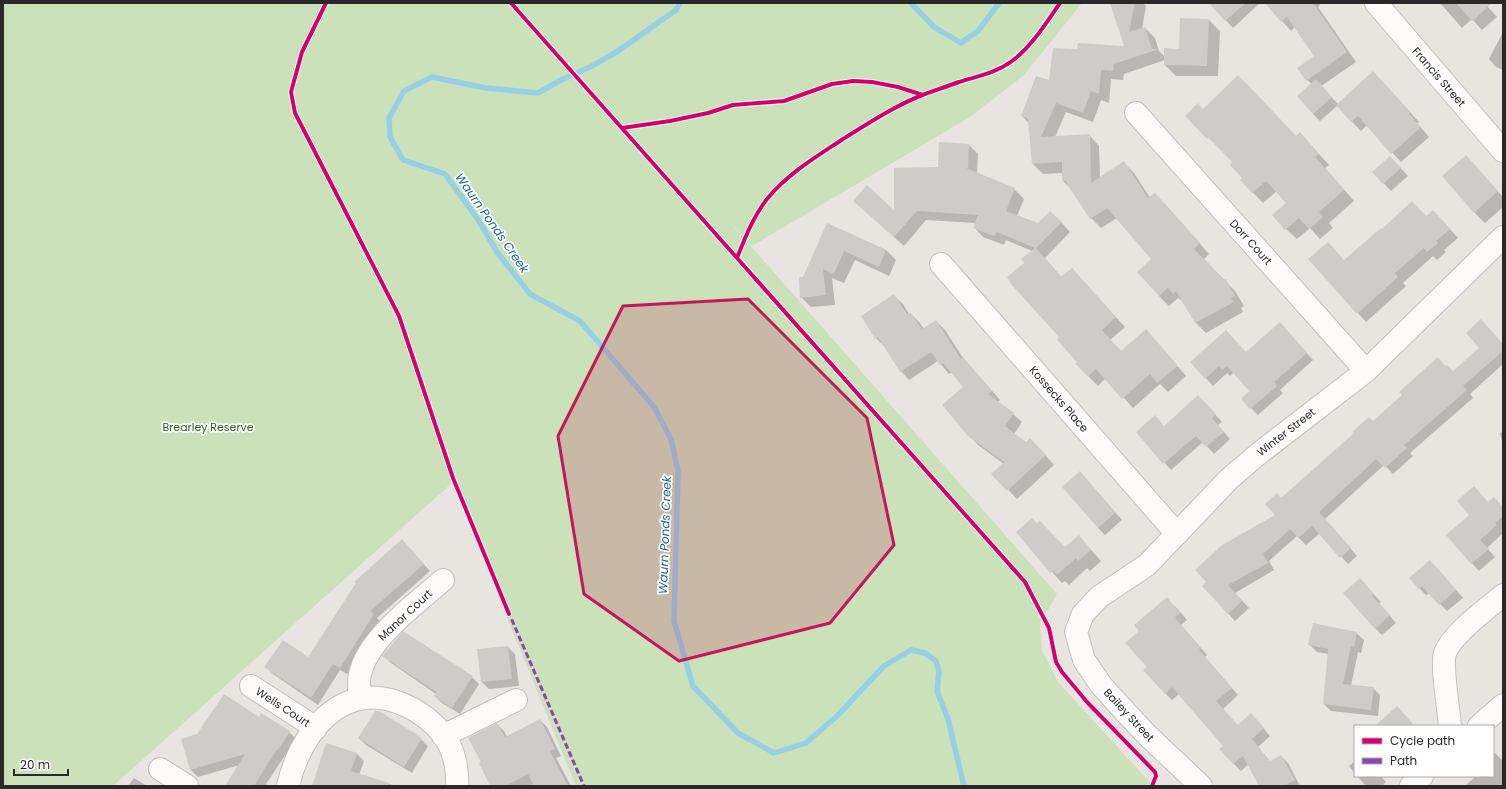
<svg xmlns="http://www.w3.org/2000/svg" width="1506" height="789" viewBox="0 0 1506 789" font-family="Poppins,sans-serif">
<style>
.green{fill:#cae1ba}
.shadow{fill:#0003}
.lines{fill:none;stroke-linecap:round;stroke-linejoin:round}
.stream{stroke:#97d0e5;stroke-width:5.5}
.building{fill:#ceccc9}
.street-casing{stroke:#c1c0c1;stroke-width:24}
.secondary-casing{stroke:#c1c0c1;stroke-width:24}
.street{stroke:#fcfbfa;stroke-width:22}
.secondary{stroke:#fcfbfa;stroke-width:22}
.quiet{stroke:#8e44ad;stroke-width:3;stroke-dasharray:6 3;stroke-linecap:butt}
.cycleway-casing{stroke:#fff;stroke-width:6}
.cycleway{stroke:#d6006c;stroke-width:4}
.marked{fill:#c2185b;fill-opacity:0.2;stroke:#c2185b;stroke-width:3;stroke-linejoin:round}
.labels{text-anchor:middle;stroke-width:3.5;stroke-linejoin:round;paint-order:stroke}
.street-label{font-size:11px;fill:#292929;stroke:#fff}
.park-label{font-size:11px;fill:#2b621e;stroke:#fff}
.water-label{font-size:12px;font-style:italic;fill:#156591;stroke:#fff}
</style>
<rect width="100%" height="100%" fill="#e8e4e0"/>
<!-- green -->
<path class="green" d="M3 3H1082L1024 75 970 117 752 246 720 211 1057 594 1040 624 1042 650 1058 682 1153 786H576L452 483 113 786H3Z"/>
<!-- shadow -->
<path class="shadow" d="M1117 3H1143L1146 6 1142 29 1145 28 1155 38 1159 51 1165 57 1180 50 1209 20 1220 31 1218 76H1176L1165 65V60L1124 74 1123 80 1111 79 1109 103 1101 100 1093 122 1066 112 1055 137 1089 135 1099 146 1100 178 1124 163 1134 173 1150 198 1165 204 1209 254 1204 259 1235 291 1244 306 1241 308 1243 312 1206 333 1196 323 1184 302 1178 298 1169 306 1159 296 1153 259 1117 218 1101 228 1091 218 1073 191 1063 181V173L1043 174 1033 164 1030 124 1022 116 1078 50 1126 48Z
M1210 3H1260L1233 28Z
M1266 3H1318L1320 5 1318 7 1356 62 1321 86 1338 104 1382 81 1419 122 1417 123 1429 137 1401 162 1367 125 1361 131 1337 106 1320 121 1313 114 1312 84 1307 80 1316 56 1295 27 1291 31Z
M1440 3H1490L1487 6 1497 17 1482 30 1472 19 1462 28Z
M1503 32V70L1496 67 1489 59Z
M1203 110 1296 137 1310 144 1329 165 1325 168 1354 201 1329 223 1333 228 1320 239 1310 228 1297 239 1286 229 1287 203 1277 191 1263 203 1241 180 1243 178 1234 163 1187 116Z
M969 145 978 154 977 174 1014 189 1024 199 1017 216 1038 225 1061 222 1070 232 1045 258 1062 278 1072 269 1125 327 1110 340 1122 352 1155 340 1186 376 1168 392 1160 384 1133 408 1106 378 1098 386 1088 376 1078 362 1025 263 1032 251 1006 240 1004 245 983 237 974 227 976 223 926 220 904 246 854 201 895 212 938 168Z
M1466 156 1503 197V207L1485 223 1474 212Z
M1397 164 1408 176 1391 191 1373 172Z
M1427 217 1442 220 1458 238 1444 250 1446 252 1437 260 1433 256 1403 283 1406 286 1366 322 1310 259 1345 261 1382 230Z
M828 224 886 250 896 260 889 276 855 260 844 283 832 278 835 305 811 307 801 297 803 278Z
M894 296 903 304 909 314 910 313 919 322 924 329 936 321 945 330 963 358 1000 400 998 402 1013 414 1022 422 1014 434 1026 443 1039 448 1054 465 1017 499 993 474 1004 464 978 445 969 435 964 387 952 372 949 374 938 361 909 380 901 371 885 347 876 338Z
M1287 331 1313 360 1280 390 1283 393 1258 415 1251 408V391L1234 372 1230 376 1227 373 1213 386 1191 362 1246 354Z
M1503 345V364L1470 394 1473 398 1410 453 1413 456 1393 474 1384 465 1325 519 1357 556 1348 564 1320 533 1306 545 1297 536 1269 561 1274 570 1235 593 1249 608 1235 621 1203 586 1276 516 1281 499 1373 422 1446 367 1453 372Z
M1205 403 1222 422 1218 425 1230 439 1214 454 1203 442 1171 470 1137 432 1164 427Z
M1503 432V446L1500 433Z
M1087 480 1122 520 1105 535 1098 528Z
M1488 503 1503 507V529L1501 531 1503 533 1487 548 1495 557 1479 571 1447 535Z
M1017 532 1065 548 1079 536 1101 561 1090 571 1087 568 1069 585 1065 581 1062 583Z
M409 548 430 571 377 618 381 622 347 674 340 670 318 705 273 674 266 667 309 658Z
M1437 568 1463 598 1447 611 1430 593 1426 595 1419 588Z
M1367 587 1381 602 1379 603 1396 623 1382 635 1375 628Z
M1174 605 1187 620 1181 625 1207 655 1205 657 1238 695 1223 709 1238 726 1258 722 1270 736 1258 747 1270 762 1281 756 1288 763 1300 786H1260L1249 764 1241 771 1234 764 1221 749 1224 746 1179 694 1172 700 1165 693 1148 667Z
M1356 633 1364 640 1361 653 1358 652 1351 686 1373 688 1380 695 1378 716 1331 711 1324 704 1328 654 1317 652 1309 644Z
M508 647 515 654 519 686 489 689 482 682 478 650Z
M384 656 472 677 479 684 460 714 442 703 435 696 436 694 391 663Z
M259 719 289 732 296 739 266 784 268 786H226L240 765 198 777 191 770 182 739Z
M540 720 547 727 561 756 556 758 571 786H491L482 763 497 724 504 731 507 737Z
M359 738 421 739 428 746 412 773 366 745Z
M327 744 357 754 364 761 359 775 396 786H314Z
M1495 753 1503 761V786H1465L1476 776H1493V755Z
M1355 761V774L1349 766Z
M1357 776H1381L1386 782 1382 786H1366Z
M134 778 147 786H128Z"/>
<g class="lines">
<!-- stream -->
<path class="stream" d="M680 3 676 10 618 51 592 66 561 80 538 93 486 88 432 77 404 91 389 118 390 137 403 160 445 174 479 221 497 252 530 294 580 321 654 407 671 439 678 471 674 621 693 686 738 733 774 753 806 743 838 715 884 666 911 650 925 653 936 661 939 671 937 691 948 719 964 786
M911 3 934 27 961 43 978 31 999 3"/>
</g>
<!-- building -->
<path class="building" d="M1110 3H1135L1129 32 1145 27 1152 49H1159L1114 64 1113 71 1101 70 1099 94 1091 91 1083 113 1056 103 1041 137 1090 134 1091 183 1124 161 1148 198 1155 193 1200 243 1194 249 1224 280 1226 279 1235 296 1231 298 1234 302 1195 323 1176 291 1173 294 1168 288 1159 296 1137 272 1151 259 1107 208 1090 219 1065 181H1062V162L1032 164 1028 119 1021 116 1036 76 1049 80 1053 48 1077 49 1078 43 1124 46Z
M1209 3H1246L1225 21Z
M1265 3H1313L1347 52 1306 81 1297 68 1314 56 1287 17 1281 22Z
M1456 3H1492L1472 21Z
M1180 18 1209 19 1207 66 1164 65V48L1179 49Z
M1373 71 1410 112 1409 114 1421 127 1391 154 1358 116 1351 122 1336 105Z
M1238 75 1268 106 1296 136 1300 132 1319 154 1315 157 1344 190 1319 212 1323 217 1309 229 1299 218 1285 230 1272 215 1286 203 1266 181 1252 193 1240 180 1242 178 1230 165 1232 162 1209 138 1207 139 1185 116 1198 103 1203 109Z
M1316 79 1332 97 1313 114 1297 96Z
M939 142 969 144 968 168H966L1015 188 1006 211 1038 223 1050 211 1062 222 1036 248 1061 277 1072 268 1116 317 1102 330 1121 351 1146 329 1178 366 1157 383 1150 374 1122 399 1096 369 1088 377 1075 363 1077 362 1057 340 1059 337 1012 285 1007 277 1024 263 1021 259 1035 248 997 232 994 236 973 228 978 215 917 211 894 237 853 201 867 185 894 210V168L938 167Z
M1466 155 1498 191 1474 213 1442 176Z
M1390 156 1401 168 1383 184 1372 172Z
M1412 201 1426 216 1433 210 1450 229 1436 241 1438 243 1427 252 1424 248 1395 273 1398 277 1357 314 1308 259 1328 242 1344 260 1381 228 1382 229Z
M827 223 886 250 879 267 844 251 834 274 823 269 826 295 800 298 799 277H803Z
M894 294 907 314 910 312 922 329 936 320 961 359 963 357 992 391 988 394 1014 413 1005 426 1026 442 1030 438 1046 455 1007 491 991 474 1004 462 968 436 942 405 963 387 943 363 940 365 931 352 900 372 878 337 875 339 861 316Z
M1481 319 1503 344V351L1463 386 1467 390 1404 445 1407 448 1385 468 1376 459 1319 512 1351 548 1340 558 1312 526 1298 538 1290 529 1263 554 1268 563 1228 585 1242 601 1228 614 1202 586 1206 582 1195 570 1222 545 1275 515 1265 504 1277 493 1281 498 1354 433 1352 432 1369 417 1373 421 1402 395 1399 392 1438 357 1445 366 1447 365 1453 371 1479 348 1466 333Z
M1280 322 1307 353 1274 382 1277 386 1250 409 1241 399 1249 391 1227 366 1222 370 1219 366 1205 379 1190 362 1226 330 1246 352Z
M1198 395 1216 414 1212 418 1224 432 1206 447 1196 436 1163 464 1136 432 1155 415 1164 426Z
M1080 471 1115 513 1098 528 1062 487Z
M1474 486 1488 502 1494 497 1503 507V516L1495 523 1497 525 1480 540 1489 549 1471 564 1446 535 1469 515 1457 501Z
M1032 518 1037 523 1040 521 1065 547 1079 535 1091 550 1078 561 1076 558 1057 575 1053 571 1050 573 1016 532Z
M402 539 424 564 370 611 374 614 340 668 333 664 311 698 264 667 283 640 308 657 356 583 354 582Z
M1430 560 1456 590 1439 605 1422 586 1419 589 1409 578Z
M1360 578 1374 594 1372 596 1390 615 1375 629 1343 593Z
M1167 597 1180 613 1175 618 1201 648 1199 650 1232 688 1216 701 1238 725 1251 713 1264 728 1252 739 1270 761 1281 755 1295 780 1284 786H1259L1243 756 1233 764 1219 749 1223 746 1172 687 1165 694 1143 670 1147 667 1125 643 1139 631 1134 625Z
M1313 623 1357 632 1354 647 1351 646 1343 684 1374 687 1371 710 1323 704 1328 649 1308 645Z
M403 631 473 676 452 708 434 696 436 692 382 656Z
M508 646 512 679 481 682 477 649Z
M224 694 259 717 261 713 290 731 278 750 277 749 254 786H225L245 754 190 770 181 739 197 734Z
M1397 706 1415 726H1375Z
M375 711H379L422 738 404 767 358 738Z
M540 719 555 749 550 751 568 786H534L528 774 505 786H490L479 763 481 762 468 738 497 723 505 737Z
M326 743 357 753 351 771 389 783 388 786H312Z"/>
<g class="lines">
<defs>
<path id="street" d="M1376 3 1503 151
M1136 113 1366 371
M941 264 1177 534
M251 686 316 728
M360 699C359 691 358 682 360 674 368 638 417 603 443 580
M1450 726C1449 711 1441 665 1445 653 1452 634 1488 608 1503 595
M1479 726 1503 705
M443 736 516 700
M160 769 187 786
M288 786C296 751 318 711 355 700 390 690 432 714 449 744 455 756 458 773 457 786
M1411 786 1422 776"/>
<path id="secondary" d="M1201 786 1146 734 1119 705 1101 685 1084 660 1076 632 1083 614 1099 597 1147 565 1229 479 1257 455 1366 371 1503 237"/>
</defs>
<!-- street casing -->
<use href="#street" class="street-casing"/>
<!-- secondary casing -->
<use href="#secondary" class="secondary-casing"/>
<!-- street -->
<use href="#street" class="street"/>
<!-- secondary -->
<use href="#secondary" class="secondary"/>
<!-- quiet -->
<path class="quiet" d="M508 611 584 786"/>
<defs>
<path id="cycleway" d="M326 3 302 52 291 92 295 113 399 316 453 478 509 614
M511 3 737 258
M1060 3C1046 23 1032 46 1012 61 996 73 978 76 959 82 948 86 936 90 925 94 896 105 869 123 843 139 816 157 787 174 767 199 753 217 745 238 737 258L1025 582 1049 628 1056 662 1062 672 1087 702 1155 772 1156 776 1152 786
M622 128 670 121 708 113 733 105 784 101 832 84 853 81 872 82 898 87 923 95"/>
</defs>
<!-- cycleway casing -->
<use href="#cycleway" class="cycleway-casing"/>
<!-- cycleway -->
<use href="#cycleway" class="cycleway"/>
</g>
<!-- marked area -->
<path class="marked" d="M748 299 867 418 894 545 830 623 679 661 584 594 558 436 623 306Z"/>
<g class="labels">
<!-- street labels -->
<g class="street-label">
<text transform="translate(1439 77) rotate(49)" y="4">Francis Street</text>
<text transform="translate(1251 242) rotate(48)" y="4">Dorr Court</text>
<text transform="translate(1059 399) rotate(49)" y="4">Kossecks Place</text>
<text transform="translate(1286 432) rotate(-38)" y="4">Winter Street</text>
<text transform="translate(405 615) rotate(-43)" y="4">Manor Court</text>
<text transform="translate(283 707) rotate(33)" y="4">Wells Court</text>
<text transform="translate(1129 715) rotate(47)" y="4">Bailey Street</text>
</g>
<!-- park labels -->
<g class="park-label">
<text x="208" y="431">Brearley Reserve</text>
</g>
<!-- water labels -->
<g class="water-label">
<text transform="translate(492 223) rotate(55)" y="4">Waurn Ponds Creek</text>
<text transform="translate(665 535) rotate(-88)" y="4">Waurn Ponds Creek</text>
</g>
</g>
<!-- border -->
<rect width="1506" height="789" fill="none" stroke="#292929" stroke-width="8"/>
<!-- legend -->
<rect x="1354" y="725" width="140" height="52" fill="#ffffff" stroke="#a9a9a9"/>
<rect x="1362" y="738" width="20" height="6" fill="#d6006c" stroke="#a9a9a9"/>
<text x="1390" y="745" font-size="12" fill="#292929">Cycle path</text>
<rect x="1362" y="758" width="20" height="6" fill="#8e44ad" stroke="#a9a9a9"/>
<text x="1390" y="765" font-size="12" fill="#292929">Path</text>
<!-- scale -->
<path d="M14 769v6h54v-6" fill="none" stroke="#292929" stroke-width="2"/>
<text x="20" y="769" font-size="12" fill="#292929" stroke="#ffffff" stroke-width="3" paint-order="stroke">20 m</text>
</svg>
